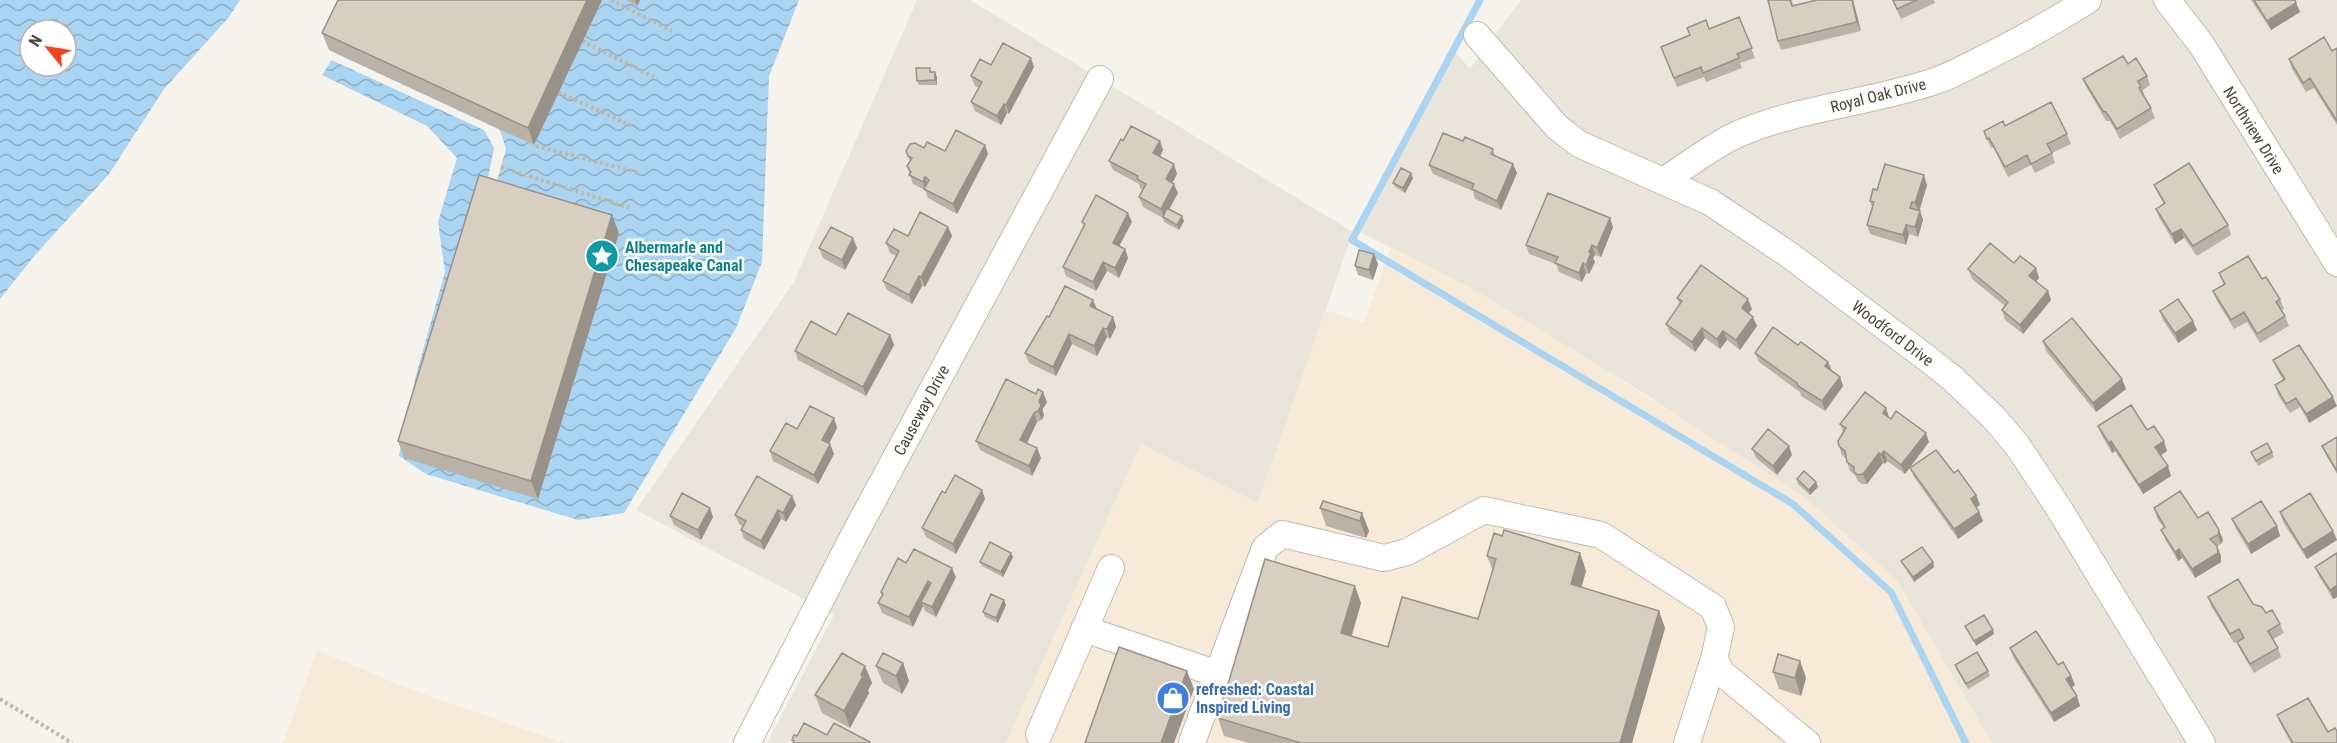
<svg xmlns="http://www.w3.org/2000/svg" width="2337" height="743" viewBox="0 0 2337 743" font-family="'Roboto Condensed',sans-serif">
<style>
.residential{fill:#eae5da}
.commercial{fill:#f7ead8}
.water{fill:url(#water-waves);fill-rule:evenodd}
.pier{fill:#f6f3ec}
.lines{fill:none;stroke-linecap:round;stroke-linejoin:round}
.stream{stroke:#a9d4f2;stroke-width:7}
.minor-casing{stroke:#c2bbae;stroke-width:28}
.path{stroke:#c4b79f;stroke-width:4;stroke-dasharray:3 3;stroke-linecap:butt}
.minor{stroke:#fff;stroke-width:26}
.wall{fill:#bab2a6}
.shaded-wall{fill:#979187}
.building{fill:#d8cfc1;stroke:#979187;stroke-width:1.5}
.labels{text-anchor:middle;stroke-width:5;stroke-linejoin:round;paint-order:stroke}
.street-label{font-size:16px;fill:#4b4439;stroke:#fff}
.culture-label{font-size:16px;font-weight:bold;fill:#0d838f;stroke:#fff;text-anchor:start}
.shop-label{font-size:16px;font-weight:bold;fill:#366cbe;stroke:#fff;text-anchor:start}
</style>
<defs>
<pattern id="water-waves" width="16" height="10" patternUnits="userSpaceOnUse" patternTransform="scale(1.5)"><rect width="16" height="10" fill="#a9d4f2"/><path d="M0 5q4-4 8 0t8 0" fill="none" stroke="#8caec5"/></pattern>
</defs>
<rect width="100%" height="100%" fill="#f6f3ec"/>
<!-- residential -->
<path class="residential" d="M917 0H970L1353 232 1258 503 1141 444 1006 743H767L834 615 636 510 794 282Z
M1521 0H2337V743H1992L1981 726 1693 426 1647 395 1476 291 1354 229 1455 51 1470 69Z"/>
<!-- commercial -->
<path class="commercial" d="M1391 247 1476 291 1591 361 1797 492 1818 509 1897 580 1992 743H1006L1141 444 1258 503 1325 310 1364 323Z
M317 650 404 687 564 743H283Z"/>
<!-- water -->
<path class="water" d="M0 0H240L229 17 164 89 109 174 35 255 0 299ZM30 30H66V66H30Z
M370 0H799L769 76 762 262 736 328 624 513 578 520 426 474 399 456 416 375 445 272 438 222 457 158 427 126 322 75Z"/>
<!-- pier -->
<path class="pier" d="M333 52 500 130 506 149 493 195 485 193 494 148 484 130 329 59Z"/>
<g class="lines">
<!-- stream -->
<path class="stream" d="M1480 0 1352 240 1793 504 1891 592 1966 743"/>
<defs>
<path id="minor" d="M2167 0 2201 44 2337 263
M1477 35 1557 127 1579 144 1710 202 1788 254 1924 356 1952 378 1994 418 2017 445 2058 507 2202 743
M1665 180C1688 165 1712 146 1738 134 1801 107 1871 103 1935 81 1951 76 1966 67 1981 60 2019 41 2052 23 2088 0
M1084 629 1218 674
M1039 734 1111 568
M1192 742 1265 548 1282 534 1384 558 1407 552 1484 510 1601 535 1713 607 1721 627 1714 659 1722 673 1807 743
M747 743 853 537 1100 79
M1687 743 1714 659"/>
</defs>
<!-- minor casing -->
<use href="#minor" class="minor-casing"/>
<!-- path -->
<path class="path" d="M611 0 672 31
M582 41 654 77
M558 92 634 127
M536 146 640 173
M501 167 630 208
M0 699 72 743"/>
<!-- minor -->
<use href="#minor" class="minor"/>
</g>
<!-- wall -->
<path class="wall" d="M602 0 534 145 329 50 322 33Z
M626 0H640L637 6Z
M1768 0H1792L1793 6 1853 0 1861 31 1781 50 1778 41Z
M1892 0H1934L1935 3 1901 19Z
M2251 0H2295L2300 12 2271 30Z
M1739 17 1755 58 1740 63 1742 68 1706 82 1704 77 1677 87 1661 47Z
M2337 48V125L2314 88 2306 92 2292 69 2289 59 2332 51Z
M2128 64 2147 76 2150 85 2143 90 2144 97 2151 108 2155 118 2120 139 2110 121H2106L2087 88 2083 79Z
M991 65 1034 67 1009 114 1007 113 1001 125 975 111 971 102 979 88 975 86 971 76Z
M932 72 937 77V85H919L917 81Z
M2005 126 2067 134 2071 144 2052 153 2055 163 2035 173 2031 165 2008 177 1993 147 1991 148 1984 131Z
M1123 141H1160L1163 150 1160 157 1177 174 1172 183 1178 193 1169 210 1184 221 1179 230 1164 222 1163 218 1143 207 1139 197 1143 190 1140 188 1139 184 1113 170 1109 161Z
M1463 141 1493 149 1495 156 1517 173 1501 210 1475 199 1473 191 1433 174 1429 165Z
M985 145 988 154 957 214 928 198 925 190 913 184 907 166 910 162 906 151 924 148 945 151Z
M1413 178 1405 193 1395 187 1393 183Z
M1927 185 1919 210 1923 220 1918 237 1909 234 1906 245 1870 234 1867 225 1872 207 1870 201 1877 190Z
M2154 185 2228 225 2231 235 2197 256 2184 238 2175 244 2160 219 2156 209 2164 204 2158 194Z
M1610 218 1613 227 1601 257 1595 255 1593 258 1595 262 1589 274 1586 273 1582 282 1559 272 1556 264 1529 254 1526 245Z
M1082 222H1132L1119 246 1125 249 1128 258 1119 278 1107 271 1096 291 1066 276 1063 267 1084 226Z
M948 227 952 236 925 287 922 286 912 304 887 290 883 281 896 256 890 253 886 243 908 236Z
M619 233 538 499 404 458 398 441Z
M819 248H857L845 270 823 258Z
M1374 254 1378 264 1373 280 1358 275 1355 266Z
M2014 263 2036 268 2039 278 2036 281 2048 291 2051 300 2023 334 2005 320 2002 310 2005 306 1972 279 1968 269Z
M2219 273 2262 279 2280 299 2284 309 2281 310 2285 316 2289 326 2260 343 2247 322 2234 329 2217 301 2213 291 2224 285Z
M1677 298 1752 309 1748 313 1757 326 1740 350 1727 340 1720 349 1705 338 1695 352 1670 333 1666 324 1680 305Z
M1097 310 1113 317 1116 327 1110 339 1107 337 1097 356 1072 344 1056 376 1029 363 1025 353 1049 317Z
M2160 311 2193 321 2197 330 2178 343 2163 320Z
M836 335H890L894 345 866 396 798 360 795 351Z
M2043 341 2122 379 2126 389 2096 412 2046 351Z
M1798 345 1828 362 1831 371 1840 377 1843 386 1825 411 1801 396 1800 392 1759 362 1755 353Z
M2273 360 2337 406 2309 423 2300 407 2290 413 2278 395 2275 385 2283 380 2277 370Z
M1047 402 1042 410 1044 415 1042 420 1037 422 1027 443 1037 448 1041 458 1032 476 980 450 976 441Z
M1886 408 1889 417 1929 442 1905 474 1887 461 1885 464 1883 463 1867 484H1862L1858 481 1855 475 1850 471 1846 459 1842 455 1839 446 1843 432 1840 424Z
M2098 426 2147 430 2167 451 2160 455 2171 476 2143 494 2115 451 2112 453 2102 436Z
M837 428 829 444H830L834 454 818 484 773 461 770 451 797 429Z
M2337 437V474L2326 455 2322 446Z
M1752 449 1792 455 1777 475 1756 458Z
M2251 452H2272L2274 457 2258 466Z
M1910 468 1954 473 1976 495 1980 505 1976 507 1979 512 1983 521 1958 539 1914 477Z
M1797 479 1816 482 1818 487 1810 495 1798 484Z
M982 490 985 499 956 554 926 537 922 528 945 493Z
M792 496 796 505 786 522 781 519 764 550 744 539 741 530 743 527 739 524 735 515Z
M710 508 713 517 701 540 674 525 670 516Z
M1320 508 1362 513 1369 531 1366 538 1326 526Z
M2154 508 2198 518 2219 530 2223 540 2221 544 2217 546 2221 556V562L2195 578 2182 558 2178 561 2165 539 2161 530 2164 528 2157 518Z
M2280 512 2337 540 2307 559 2283 522Z
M2232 519 2277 526 2280 536 2251 554 2236 529Z
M1580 553 1586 571 1581 588 1665 628 1631 743H1249L1224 736 1218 718 1361 603 1352 636 1388 647 1478 619 1493 571 1487 556Z
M2337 553V597L2333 599 2319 576 2315 567Z
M1013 557 1003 577 982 566 980 562Z
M1901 561 1933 562 1934 567 1914 582 1903 565Z
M906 563 956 577 936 617 925 611 923 606 913 627 882 613 878 603 882 596 881 592Z
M2208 597 2253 604 2280 624 2284 633 2273 639 2278 648 2281 657 2254 673 2241 651 2237 642 2242 639 2234 643 2211 606Z
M1006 605 998 623 985 617 983 612Z
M2010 648 2058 665 2071 676 2075 685 2071 687 2080 706 2054 722 2013 657Z
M1800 661 1806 678 1801 696 1779 689 1773 672Z
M903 663 909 681 902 694 883 683 876 666Z
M1955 665 1988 671 1990 676 1968 689 1957 670Z
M865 666 872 683 868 690 869 693 850 728 822 713 815 695Z
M2277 715 2328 732 2337 743H2291L2281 725Z"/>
<!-- shaded-wall -->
<path class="shaded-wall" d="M587 0H602L534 145 528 128Z
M635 0H640L637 6Z
M1852 0H1853L1861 31 1857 22Z
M2296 3 2300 12 2271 30 2267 21Z
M1031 58 1034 67 1009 114 1006 105Z
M935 72 937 77V85L935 80Z
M1004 104 1007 113 1001 125 997 116Z
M1160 141 1163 150 1157 162 1153 153Z
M985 145 988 154 957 214 953 204Z
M1174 164 1177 174 1169 189 1166 179Z
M1513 164 1517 173 1501 210 1497 201Z
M1411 173 1413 178 1405 193 1403 188Z
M1924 175 1927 185 1919 212 1915 203Z
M925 177 928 187 926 191 923 182Z
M1174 184 1178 193 1164 218 1161 209Z
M1920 211 1923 220 1918 237 1915 227Z
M1128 213 1132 222 1116 252 1113 243Z
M612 215 619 233 538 499 531 481Z
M1182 216 1184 221 1179 230 1177 225Z
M1610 218 1613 227 1601 257 1597 248Z
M1906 225 1909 234 1906 245 1903 235Z
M948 227 952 236 925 287 921 277Z
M2181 229 2184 238 2175 244 2172 234Z
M853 238 857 248 845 270 842 260Z
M1592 245 1595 255 1593 258 1595 262 1589 274 1586 265 1589 252Z
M1125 249 1128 258 1119 278 1115 268Z
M1374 254 1378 264 1373 280 1369 270Z
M1103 262 1107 271 1096 291 1093 282Z
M1583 263 1586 273 1582 282 1579 273Z
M2036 268 2039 278 2033 285 2029 276Z
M919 276 922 286 912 304 909 295Z
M2048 291 2051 300 2023 334 2020 325Z
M1748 299 1752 309 1745 318 1742 308Z
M1093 300 1097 309 1090 306Z
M1113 317 1116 327 1110 339 1107 329Z
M1753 317 1757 326 1740 350 1736 340Z
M2193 321 2197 330 2178 343 2175 333Z
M1103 328 1107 337 1097 356 1094 346Z
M1702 328 1705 338 1695 352 1692 342Z
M1723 331 1727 340 1720 349 1717 339Z
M1069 334 1072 344 1056 376 1053 367Z
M890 335 894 345 866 396 863 387Z
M1828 362 1832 371 1825 366Z
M1840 377 1843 386 1825 411 1822 401Z
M2122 379 2126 389 2096 412 2093 403Z
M1043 392 1047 402 1042 410 1039 401Z
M2333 397 2337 406 2309 423 2306 414Z
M1041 406 1044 415 1042 420 1038 411Z
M1886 408 1889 418 1883 413Z
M1034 413 1037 422 1024 449 1020 440Z
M834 418 837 428 826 449 822 440Z
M1926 433 1929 442 1905 474 1901 465Z
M2111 441 2115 451 2112 453 2109 443Z
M2164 441 2167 451 2158 457 2155 447Z
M830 444 834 454 818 484 814 475Z
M1789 446 1792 455 1777 475 1773 466Z
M1037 448 1041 458 1032 476 1029 466Z
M1884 451 1887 461 1885 464 1881 455Z
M1879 453 1883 463 1867 484 1863 474Z
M2168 466 2171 476 2143 494 2139 485Z
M1816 482 1818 487 1810 495 1809 490Z
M982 490 985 499 956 554 953 544Z
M1976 495 1980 505 1974 509 1971 499Z
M792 496 796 505 786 522 783 513Z
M710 508 713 517 701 540 698 530Z
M778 510 781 519 764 550 761 541Z
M1979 512 1983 521 1958 539 1954 529Z
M1362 513 1369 531 1366 538 1360 521Z
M2277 526 2280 536 2251 554 2248 544Z
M2219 530 2223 540 2221 544 2218 535Z
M2333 531 2337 540 2307 559 2303 550Z
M2217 546 2221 556V562L2195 578 2192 569Z
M2179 549 2182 558 2178 561 2175 552Z
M1011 553 1013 557 1003 577 1001 572Z
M1580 553 1586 571 1577 602 1571 584Z
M1933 562 1934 567 1914 582 1913 577Z
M952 568 956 577 936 617 932 607Z
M928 581 931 590 921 602 923 606 913 627 909 617Z
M2337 585V597L2333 599 2330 590Z
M1355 586 1361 603 1347 650 1341 633Z
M1004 600 1006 605 998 623 996 618Z
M1659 611 1665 628 1632 743H1620Z
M1993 630 1994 634 1976 646 1974 641Z
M1800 661 1806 678 1801 696 1795 678Z
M903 663 909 681 902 694 896 676Z
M865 666 872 683 868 690 869 693 850 728 844 711Z
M1187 671 1194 689 1174 743H1161Z
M2071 676 2075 685 2070 689 2066 679Z
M2077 696 2080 706 2054 722 2051 713Z"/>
<!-- building -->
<path class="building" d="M338 0H587L528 128 322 33Z
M1768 0H1790L1792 6 1817 0H1852L1857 22 1778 41Z
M1893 0H1917L1897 9Z
M2254 0H2295L2296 3 2267 21Z
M1739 17 1752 48 1737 54 1739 58 1703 73 1701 67 1674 78 1661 47 1690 35 1687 28 1706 20 1709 29Z
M2324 37 2332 51 2337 48V121L2310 78 2303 83 2289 59Z
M1003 43 1031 58 1006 105 1004 104 997 116 971 102 982 82 971 76 980 59 991 65Z
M2123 56 2128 64 2136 58 2147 76 2138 81 2141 87 2139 88 2151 108 2117 129 2106 112 2103 111 2083 79Z
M916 68H930V72H935V80L917 81Z
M2051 102 2067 134 2047 144 2052 153 2031 164 2027 155 2005 167 1989 138 1987 139 1984 131 2003 121 2005 126Z
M1131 126 1160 141 1153 153 1174 164 1166 179 1174 184 1161 209 1139 197 1146 184 1137 179 1138 176 1109 161 1121 139 1123 141Z
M956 130 985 145 953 204 924 189 929 180 925 177 923 182 909 175 911 172 907 166 912 158 908 156 906 151 910 144 915 143 924 148 927 142 945 151Z
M1443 133 1463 141 1465 137 1493 149 1491 154 1513 164 1497 201 1472 189 1474 184 1429 165Z
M2189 163 2228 225 2193 246 2181 229 2172 234 2156 209 2165 203 2154 185Z
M1885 164 1924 175 1915 203 1912 202 1910 208 1920 211 1915 227 1906 225 1903 235 1867 225 1874 202 1870 201 1873 189 1877 190Z
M1401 168 1411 173 1403 188 1393 183Z
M479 175 612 215 531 481 398 441Z
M1548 193 1610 218 1597 248 1592 245 1589 252 1591 253 1586 265 1583 263 1579 273 1555 263 1558 257 1526 245Z
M1096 195 1128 213 1113 243 1125 249 1115 268 1103 262 1093 282 1063 267 1085 224 1082 222Z
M1167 208 1182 216 1177 225 1163 217Z
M920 212 948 227 921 277 919 276 909 295 883 281 899 251 886 243 894 229 908 236Z
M831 227 853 238 842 260 819 248Z
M1990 243 2014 263 2020 256 2036 268 2029 276 2048 291 2020 325 2002 310 2008 302 1968 269Z
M1359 250 1374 254 1369 270 1355 266Z
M2248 256 2262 279 2266 277 2280 299 2276 302 2285 316 2257 334 2244 312 2231 320 2213 291 2225 284 2219 273Z
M1701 265 1748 299 1742 308 1753 317 1736 340 1723 331 1717 339 1702 328 1692 342 1666 324 1682 301 1677 298Z
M1065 286 1093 300 1090 306 1113 317 1107 329 1103 328 1094 346 1069 334 1053 367 1025 353 1047 316 1049 317Z
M2178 299 2193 321 2175 333 2160 311Z
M848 313 890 335 863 387 795 351 811 321 836 335Z
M2072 318 2122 379 2093 403 2043 341Z
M1773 327 1798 345 1801 342 1828 362 1825 366 1840 377 1822 401 1798 386 1797 383 1755 353Z
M2299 345 2333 397 2306 414 2296 398 2286 404 2275 385 2285 379 2273 360Z
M1006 379 1036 394 1038 389 1043 392 1039 401 1041 406 1038 411 1034 413 1020 440 1037 448 1029 466 976 441Z
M1865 392 1886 408 1883 413 1891 419 1896 411 1926 433 1901 465 1884 451 1881 455 1879 453 1863 474 1858 475 1854 472V467L1847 462 1845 451 1839 446 1838 441 1846 428 1840 424Z
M2131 405 2147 430 2154 426 2164 441 2155 447 2168 466 2139 485 2111 441 2109 443 2098 426Z
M810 406 834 418 822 440 830 444 814 475 770 451 786 423 797 429Z
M1768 429 1789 446 1773 466 1752 449Z
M2337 437V471L2322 446Z
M2267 443 2272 452 2256 461 2251 452Z
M1936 450 1954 473 1958 470 1976 495 1971 499 1979 512 1954 529 1910 468Z
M1804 471 1816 482 1809 490 1797 479Z
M955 475 982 490 953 544 922 528 942 491 945 493Z
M757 476 792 496 783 513 778 510 761 541 741 530 746 521 735 515Z
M2180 491 2198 518 2208 512 2219 530 2218 535 2210 539 2217 546 2218 553 2192 569 2179 549 2175 552 2161 530 2165 527 2154 508Z
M682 493 710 508 698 530 670 516Z
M2310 493 2333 531 2303 550 2280 512Z
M1323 501 1362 513 1360 521 1320 508Z
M2261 501 2277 526 2248 544 2232 519Z
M1504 530 1580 553 1571 584 1659 611 1620 743H1301L1218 718 1265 559 1355 586 1341 633 1388 647 1402 597 1478 619 1496 559 1487 556 1494 533 1502 536Z
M990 542 1011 553 1001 572 980 562Z
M1922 547 1933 562 1913 577 1901 561Z
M914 549 952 568 932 607 921 602 931 583 928 581 909 617 878 603 883 594 881 592 898 558 906 563Z
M2337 553V585L2330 590 2315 567Z
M2238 579 2253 604 2262 607 2266 613 2272 610 2280 624 2268 631 2278 648 2250 664 2237 642 2244 638 2239 629 2230 634 2208 597Z
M991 594 1004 600 996 618 983 612Z
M1984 615 1993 630 1974 641 1965 626Z
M2036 631 2058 665 2063 662 2071 676 2066 679 2077 696 2051 713 2010 648Z
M1119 647 1187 671 1161 743H1085Z
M1977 652 1988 671 1966 684 1955 665Z
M842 653 865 666 861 675 863 676 844 711 815 695Z
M883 653 903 663 896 676 876 666Z
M1778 654 1800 661 1795 678 1773 672Z
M2308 698 2328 732 2335 728 2337 731V743H2293L2277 715Z
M804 723 827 735 834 723 870 742 869 743H793L794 741 792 740 794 735 797 736Z"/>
<!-- icons -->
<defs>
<symbol id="sight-disc" viewBox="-11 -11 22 22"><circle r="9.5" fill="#0f9aa8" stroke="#fff"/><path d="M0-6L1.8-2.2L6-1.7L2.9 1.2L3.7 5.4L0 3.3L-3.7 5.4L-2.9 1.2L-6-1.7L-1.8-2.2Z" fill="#fff"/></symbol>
<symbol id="shop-disc" viewBox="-11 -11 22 22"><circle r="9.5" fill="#3f7fe0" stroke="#fff"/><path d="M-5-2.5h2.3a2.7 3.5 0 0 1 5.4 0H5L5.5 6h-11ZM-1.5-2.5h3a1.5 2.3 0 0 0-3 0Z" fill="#fff"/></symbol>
</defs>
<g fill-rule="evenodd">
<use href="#sight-disc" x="583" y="237" width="38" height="38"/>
<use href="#shop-disc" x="1154" y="679" width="38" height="38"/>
</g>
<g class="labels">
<!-- street labels -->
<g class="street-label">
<text transform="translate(1878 95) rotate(-14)" y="6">Royal Oak Drive</text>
<text transform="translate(2254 130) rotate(58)" y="6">Northview Drive</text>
<text transform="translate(1893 333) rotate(37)" y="6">Woodford Drive</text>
<text transform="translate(921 410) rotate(-62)" y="6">Causeway Drive</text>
</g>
<!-- culture labels -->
<g class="culture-label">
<text x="625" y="253">Albermarle and<tspan x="625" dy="18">Chesapeake Canal</tspan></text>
</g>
<!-- shop labels -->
<g class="shop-label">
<text x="1196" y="695">refreshed: Coastal<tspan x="1196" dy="18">Inspired Living</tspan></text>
</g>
</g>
<!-- north arrow -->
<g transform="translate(48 48) rotate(300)"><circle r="28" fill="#ffffff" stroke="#b7b4b0" stroke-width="1.5"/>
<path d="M0-4.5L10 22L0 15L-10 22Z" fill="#fc3f1d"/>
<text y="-9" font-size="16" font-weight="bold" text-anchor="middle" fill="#4b4439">N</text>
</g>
</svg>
